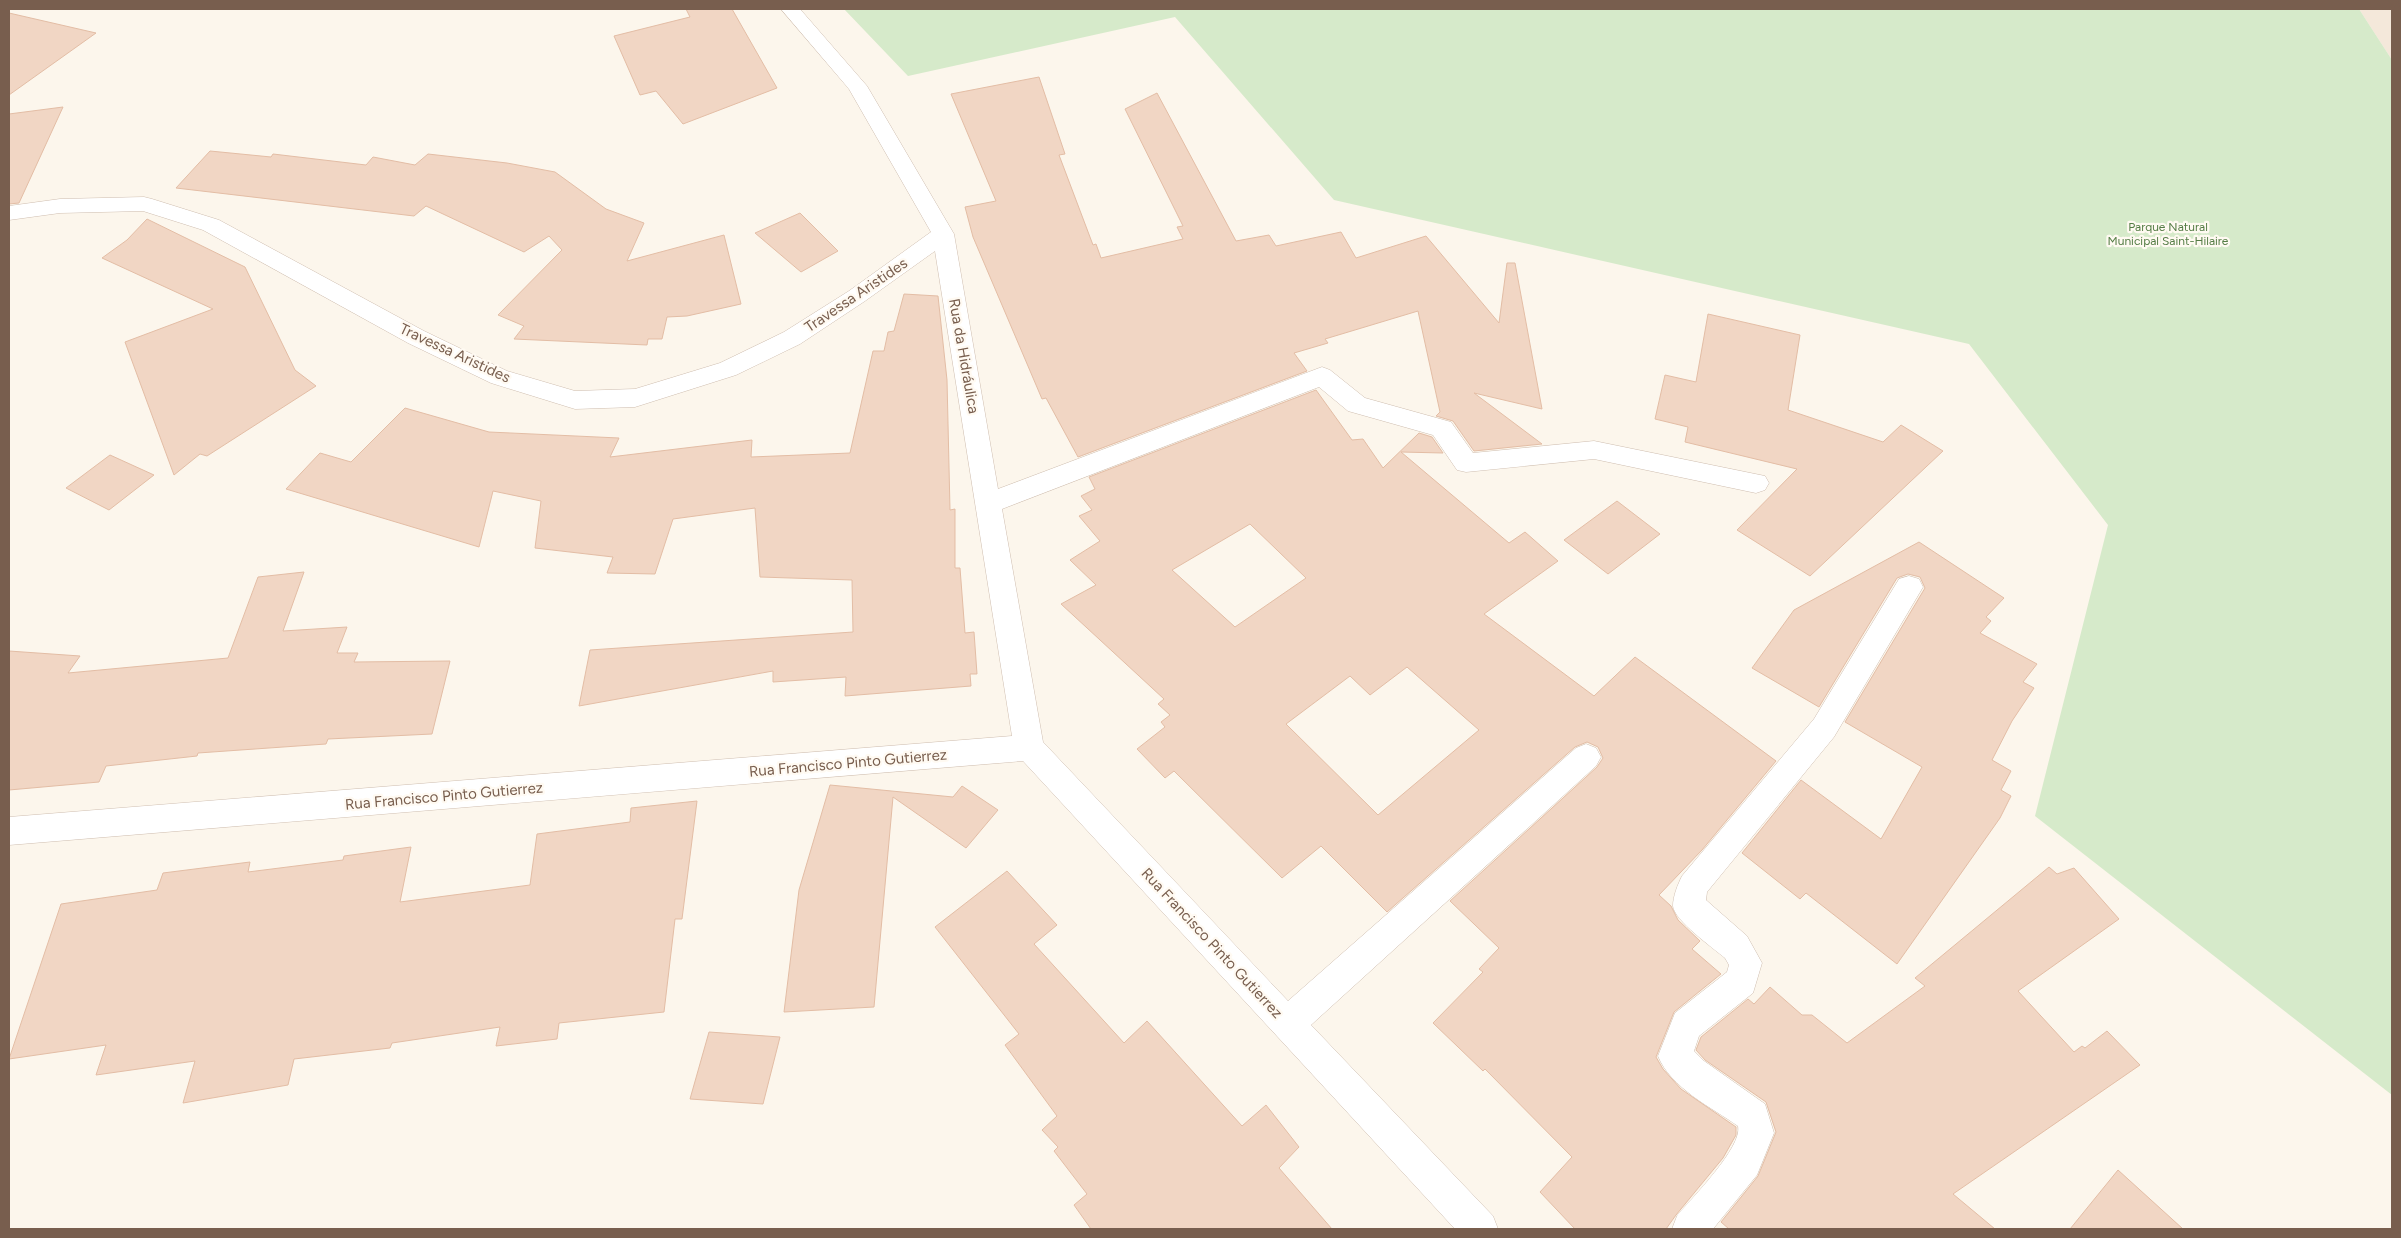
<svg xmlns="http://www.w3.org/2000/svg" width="2401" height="1238" viewBox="0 0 2401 1238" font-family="Figtree,sans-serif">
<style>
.residential{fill:#f4e8da}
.green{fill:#d6eaca}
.building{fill:#f1d6c4;stroke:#e3bda5;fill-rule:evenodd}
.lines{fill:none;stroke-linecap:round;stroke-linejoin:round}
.minor-casing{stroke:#cfbeb0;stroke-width:1}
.minor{fill:#fff;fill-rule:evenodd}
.labels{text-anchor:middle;stroke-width:4.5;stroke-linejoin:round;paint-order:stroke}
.far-park-label{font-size:12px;fill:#557d46;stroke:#fffaf2}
.street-label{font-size:15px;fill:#785e4e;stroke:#fffaf2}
</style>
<rect width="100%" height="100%" fill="#fcf6ec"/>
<!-- residential -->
<path class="residential" d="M2359 9H2392V60Z"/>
<!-- green -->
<path class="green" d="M844 9H2359L2392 60V1095L2035 816 2108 525 1969 344 1334 200 1175 17 908 76Z"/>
<!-- building -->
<path class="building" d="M686 9H732L777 88 683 124 656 91 640 95 614 36 690 17Z
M9 13 96 33 9 95Z
M1039 77 1065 154 1059 155 1093 245 1096 244 1101 258 1183 239 1177 227 1183 226 1125 109 1157 93 1236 241 1269 235 1276 246 1341 232 1356 258 1426 236 1499 323 1507 263H1515L1542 409 1474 393 1542 444 1474 451 1453 421 1436 416 1440 412 1418 311 1325 339 1328 343 1294 353 1307 371 1078 457 1046 398 1042 399 973 237 965 207 996 201 951 94Z
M63 107 19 203 9 204V114Z
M210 151 271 157 273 154 366 165 373 157 415 165 428 154 507 163 555 172 606 209 644 223 627 261 724 235 741 304 687 316 667 317 662 339H648L647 345 514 339 524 326 498 315 562 250 549 236 524 252 426 206 414 216 176 188Z
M800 213 838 251 801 272 755 233Z
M147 219 245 267 295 370 316 386 207 456 200 454 174 475 125 342 213 309 102 258 127 240Z
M904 294 938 296 947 380 950 510 955 509V568H960L965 633 974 632 977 674H970L971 686 845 696 846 677 773 682V671L579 706 590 650 853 632 852 580 760 577 755 508 673 519 655 574 607 573 613 557 535 548 541 501 493 491 479 547 286 489 320 453 351 462 405 408 489 432 619 438 610 457 752 440 751 457 850 453 873 351H884L888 332 894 331Z
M1708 314 1800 335 1788 410 1883 442 1901 425 1943 451 1810 576 1737 530 1797 469 1685 442 1688 427 1655 419 1665 375 1696 382Z
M1316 390 1352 440 1363 439 1383 468 1419 433 1432 437 1443 453 1401 452 1509 543 1525 532 1558 561 1484 614 1594 696 1635 657 1776 761 1702 850 1659 895 1671 906 1678 920 1700 941 1692 949 1721 974 1674 1012 1656 1057 1663 1069 1681 1089 1736 1127V1135L1723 1158 1676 1215 1666 1229H1575L1540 1192 1572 1157 1485 1069 1483 1071 1433 1023 1483 972 1479 969 1499 948 1450 901 1597 767 1603 758 1598 747 1587 742 1575 747 1387 912 1321 846 1282 878 1174 771 1165 778 1137 749 1165 727 1161 722 1170 715 1158 704 1164 699 1061 604 1096 585 1070 560 1100 541 1079 516 1092 510 1081 496 1095 489 1089 477ZM1250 524 1306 578 1235 627 1172 570ZM1407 667 1479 730 1378 815 1286 724 1350 676 1370 695Z
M110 455 154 475 109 510 66 488Z
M1617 501 1660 534 1608 574 1564 540Z
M1919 542 2004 598 1986 617 1991 621 1980 633 2037 664 2023 682 2034 688 2012 721 1992 760 2011 771 2001 790 2011 796 2000 818 1897 964 1806 893 1800 899 1742 853 1801 780 1881 839 1922 767 1845 722 1925 588 1920 577 1908 574 1897 578 1819 707 1752 668 1794 610Z
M304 572 283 631 347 627 337 653H358L354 662 450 661 432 734 328 739 326 744 198 753 197 756 106 766 99 782 9 790V651L80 656 68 673 228 658 258 577Z
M830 785 953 797 962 786 998 810 966 848 893 797 874 1007 784 1012 799 890Z
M697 801 682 919H675L664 1012 559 1023 557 1039 496 1046 500 1027 392 1043 390 1048 294 1059 288 1085 183 1103 195 1061 96 1075 106 1045 9 1059 61 904 157 890 163 873 250 862 248 872 343 860 344 856 411 847 400 902 530 885 537 834 630 822 631 808Z
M2049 867 2057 874 2074 868 2119 919 2018 991 2074 1052 2082 1046 2085 1048 2107 1031 2140 1065 1953 1194 1995 1229H1729L1721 1222 1758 1176 1776 1132 1766 1102 1705 1060 1696 1050 1701 1037 1748 999 1754 1004 1770 987 1802 1015H1812L1847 1043 1925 986 1915 978Z
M1007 871 1057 925 1034 944 1124 1043 1147 1021 1242 1126 1266 1105 1299 1147 1279 1168 1332 1229H1091L1074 1205 1087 1194 1054 1151 1058 1147 1042 1130 1057 1116 1005 1045 1019 1034 935 927Z
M709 1032 780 1037 763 1104 690 1099Z
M2118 1170 2183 1229H2070Z"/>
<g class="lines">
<defs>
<path id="minor" d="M781 9H800L867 86 954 234 998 489 1322 367 1330 370 1365 398 1451 422 1473 453 1594 441 1765 476 1769 483 1765 490 1756 493 1594 459 1466 472 1457 470 1433 435 1348 411 1319 387 1002 509 1043 742 1288 1001 1576 748 1586 744 1596 748 1601 757 1596 766 1311 1025 1493 1216 1498 1229H1455L1023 761 9 845V817L1012 736 935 251 865 301 800 344 736 375 635 407 575 409 491 383 408 343 203 230 143 211 60 213 9 220V206L60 199 144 197 152 199 219 220 424 331 507 371 575 391 635 389 720 363 784 332 849 291 931 232 849 89Z
M1909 576 1919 579 1923 587 1834 737 1707 892 1706 900 1747 936 1762 963 1753 993 1699 1036 1694 1051 1704 1061 1765 1104 1774 1133 1757 1175 1713 1229H1672L1677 1216C1691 1199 1743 1147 1738 1126 1711 1107 1671 1088 1658 1056L1675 1013 1727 972 1729 965 1725 958C1713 948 1674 920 1673 906 1673 896 1678 884 1682 876L1814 719 1899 579Z"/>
</defs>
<!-- minor casing -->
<use href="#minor" class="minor-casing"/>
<!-- minor -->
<use href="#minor" class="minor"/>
</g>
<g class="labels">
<!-- far-park labels -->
<g class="far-park-label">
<text x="2168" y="231">Parque Natural<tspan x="2168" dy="14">Municipal Saint-Hilaire</tspan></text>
</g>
<!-- street labels -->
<g class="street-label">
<text transform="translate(856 295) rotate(-34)" y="5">Travessa Aristides</text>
<text transform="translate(455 353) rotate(25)" y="5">Travessa Aristides</text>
<text transform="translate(964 356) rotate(80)" y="5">Rua da Hidráulica</text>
<text transform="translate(848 763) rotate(-5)" y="5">Rua Francisco Pinto Gutierrez</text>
<text transform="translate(444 796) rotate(-5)" y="5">Rua Francisco Pinto Gutierrez</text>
<text transform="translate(1212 943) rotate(47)" y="5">Rua Francisco Pinto Gutierrez</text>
</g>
</g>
<!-- border -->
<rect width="2401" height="1238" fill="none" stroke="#785e4e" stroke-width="20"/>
</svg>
